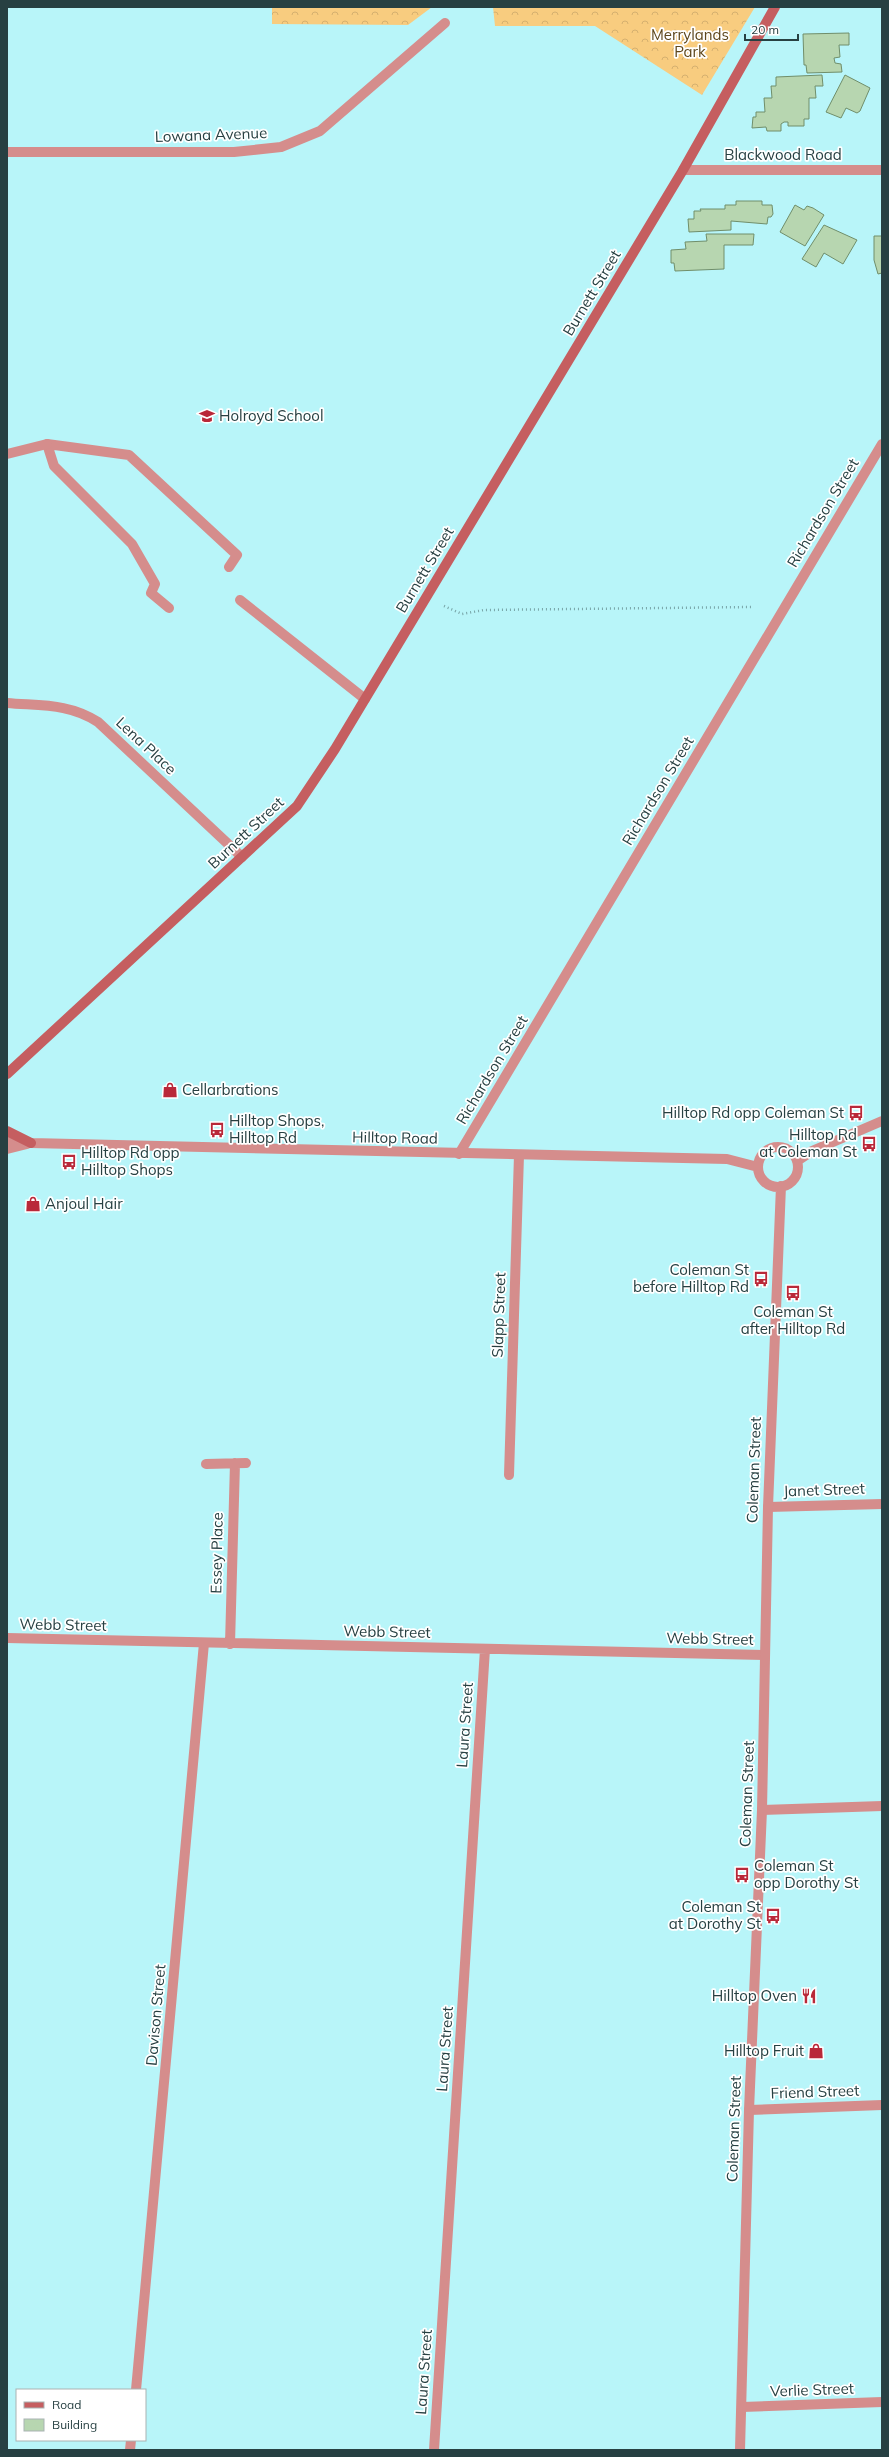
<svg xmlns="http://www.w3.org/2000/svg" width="889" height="2457" viewBox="0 0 889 2457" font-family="Mulish,sans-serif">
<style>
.forest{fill:url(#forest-crowns)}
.building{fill:#b7d6b0;stroke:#708e6a}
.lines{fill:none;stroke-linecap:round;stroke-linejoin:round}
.path{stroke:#77a3a6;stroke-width:2.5;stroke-dasharray:1 3;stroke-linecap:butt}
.service{stroke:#d58d8c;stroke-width:10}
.minor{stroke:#d58d8c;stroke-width:10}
.tertiary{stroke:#d58d8c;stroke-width:10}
.secondary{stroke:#c55e60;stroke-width:10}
.labels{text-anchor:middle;stroke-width:3.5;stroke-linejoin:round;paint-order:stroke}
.park-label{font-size:15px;fill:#5e471d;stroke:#fff}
.street-label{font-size:15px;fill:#274042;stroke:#fff}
.poi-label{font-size:15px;fill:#274042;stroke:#fff;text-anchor:start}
</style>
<defs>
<pattern id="forest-crowns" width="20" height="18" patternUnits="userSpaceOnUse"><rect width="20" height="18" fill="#f8cc7f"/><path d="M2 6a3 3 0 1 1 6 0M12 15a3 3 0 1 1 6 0" fill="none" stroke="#d5b06f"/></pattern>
</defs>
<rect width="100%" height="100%" fill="#b8f5f9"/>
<!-- forest -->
<path class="forest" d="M272 7H432L408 25 272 24Z
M493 7H755L702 95 595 26H495Z"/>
<!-- building -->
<path class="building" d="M849 33V45H839L840 57 834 58 835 63 841 64 842 72 807 73 806 65H804L803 34Z
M822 75 823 86H815L816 98H809V119H804V126H788V122H784L781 124V131H767L766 127 752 128 753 117H756V112H765L764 98H772L771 86H776V77Z
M845 75 870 88 860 111 857 113 846 108 841 118 826 112Z
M736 201H762V205H772L773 214 771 217H768L767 224 731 221V230L689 232 688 219H694V211H701L700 209H725V205H736Z
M795 205 804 210 807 206 813 208 824 215 805 246 780 232Z
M824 225 857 240 843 264 824 253 816 267 802 259Z
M706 234H754L753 245H724V269L675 271 674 263H671V250L686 249 685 242 707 241Z
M874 236H882V273L878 274 874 260Z"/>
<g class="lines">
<!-- path -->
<path class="path" d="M444 606 462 614 484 610 753 607"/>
<!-- service -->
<path class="service" d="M240 600 365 699
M169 608 151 593 155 584 132 544 54 466 47 444 129 455 237 555 229 567"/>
<!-- minor -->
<path class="minor" d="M7 152H234L281 147 320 131 445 23
M683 170H882
M7 454 47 444
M7 703C40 706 69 703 98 722L242 857
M459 1154 882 444
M206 1464 246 1463
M509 1475 519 1155
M768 1507 882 1504
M7 1638 765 1655
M230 1644 235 1463
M762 1810 882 1806
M749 2110 882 2105
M136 2390 204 1643
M742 2407 882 2402
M130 2450 131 2440
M434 2450 485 1649"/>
<!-- tertiary -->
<path class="tertiary" d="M7 1140 31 1143 727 1159 758 1167
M758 1167a20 20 0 1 1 40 0a20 20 0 1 1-40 0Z
M7 1149 27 1144
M797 1161 812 1151 882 1121
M740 2450 749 2110 762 1810 768 1507 781 1186"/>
<!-- secondary -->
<path class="secondary" d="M7 1074 297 806 335 749 683 170 775 7
M7 1131 31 1143"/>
</g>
<!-- icons -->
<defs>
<symbol id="school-bare" viewBox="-9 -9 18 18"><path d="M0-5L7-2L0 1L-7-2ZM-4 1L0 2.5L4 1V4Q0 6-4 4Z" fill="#b92839" stroke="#fff" stroke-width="2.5" paint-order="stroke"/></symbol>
<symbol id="shop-bare" viewBox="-9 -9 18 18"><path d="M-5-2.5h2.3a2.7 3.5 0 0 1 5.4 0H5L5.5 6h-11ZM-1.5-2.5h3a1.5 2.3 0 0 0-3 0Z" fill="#b92839" stroke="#fff" stroke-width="2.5" paint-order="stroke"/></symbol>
<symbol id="bus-bare" viewBox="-9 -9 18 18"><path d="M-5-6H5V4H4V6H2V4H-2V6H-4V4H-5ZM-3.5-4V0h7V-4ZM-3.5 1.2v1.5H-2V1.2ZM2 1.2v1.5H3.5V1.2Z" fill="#b92839" stroke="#fff" stroke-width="2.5" paint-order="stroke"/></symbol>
<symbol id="restaurant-bare" viewBox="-9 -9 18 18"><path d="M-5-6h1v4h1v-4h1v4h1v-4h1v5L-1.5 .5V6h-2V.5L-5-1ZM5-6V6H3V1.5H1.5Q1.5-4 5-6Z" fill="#b92839" stroke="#fff" stroke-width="2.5" paint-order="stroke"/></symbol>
</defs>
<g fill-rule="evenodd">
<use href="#school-bare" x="196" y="405" width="22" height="22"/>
<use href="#shop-bare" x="159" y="1079" width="22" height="22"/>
<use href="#bus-bare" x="845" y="1102" width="22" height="22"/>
<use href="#bus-bare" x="206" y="1119" width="22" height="22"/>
<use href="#bus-bare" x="858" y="1133" width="22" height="22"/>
<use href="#bus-bare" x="58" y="1151" width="22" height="22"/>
<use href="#shop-bare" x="22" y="1193" width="22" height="22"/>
<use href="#bus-bare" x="750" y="1268" width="22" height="22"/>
<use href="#bus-bare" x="782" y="1282" width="22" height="22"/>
<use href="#bus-bare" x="731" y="1864" width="22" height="22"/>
<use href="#bus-bare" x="762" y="1905" width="22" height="22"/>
<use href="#restaurant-bare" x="798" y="1985" width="22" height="22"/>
<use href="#shop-bare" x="805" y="2040" width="22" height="22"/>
</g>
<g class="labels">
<!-- park labels -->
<g class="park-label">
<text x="690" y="40">Merrylands<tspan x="690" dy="17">Park</tspan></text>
</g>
<!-- street labels -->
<g class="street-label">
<text transform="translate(211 135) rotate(-2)" y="5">Lowana Avenue</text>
<text x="783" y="160">Blackwood Road</text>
<text transform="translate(592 293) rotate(-59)" y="5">Burnett Street</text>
<text transform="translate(823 513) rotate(-59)" y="5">Richardson Street</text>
<text transform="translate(425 570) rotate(-59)" y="5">Burnett Street</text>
<text transform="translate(146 746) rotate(43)" y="5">Lena Place</text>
<text transform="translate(658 791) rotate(-59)" y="5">Richardson Street</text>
<text transform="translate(246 833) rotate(-43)" y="5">Burnett Street</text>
<text transform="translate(492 1070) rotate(-59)" y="5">Richardson Street</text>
<text transform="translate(395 1138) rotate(1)" y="5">Hilltop Road</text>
<text transform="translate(499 1315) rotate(-88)" y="5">Slapp Street</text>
<text transform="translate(754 1470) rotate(-88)" y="5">Coleman Street</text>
<text transform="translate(824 1490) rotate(-2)" y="5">Janet Street</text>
<text transform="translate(217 1553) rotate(-89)" y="5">Essey Place</text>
<text transform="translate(63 1625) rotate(1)" y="5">Webb Street</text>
<text transform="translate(387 1632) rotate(1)" y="5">Webb Street</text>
<text transform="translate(710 1639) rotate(1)" y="5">Webb Street</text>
<text transform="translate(465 1725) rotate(-86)" y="5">Laura Street</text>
<text transform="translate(747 1794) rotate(-88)" y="5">Coleman Street</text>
<text transform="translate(156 2015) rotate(-85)" y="5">Davison Street</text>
<text transform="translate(445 2049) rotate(-86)" y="5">Laura Street</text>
<text transform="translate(815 2092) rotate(-2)" y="5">Friend Street</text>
<text transform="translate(734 2129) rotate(-88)" y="5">Coleman Street</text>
<text transform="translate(424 2372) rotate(-86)" y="5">Laura Street</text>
<text transform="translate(812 2390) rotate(-2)" y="5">Verlie Street</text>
</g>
<!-- poi labels -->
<g class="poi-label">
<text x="219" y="421">Holroyd School</text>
<text x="182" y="1095">Cellarbrations</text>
<text x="844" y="1118" text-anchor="end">Hilltop Rd opp Coleman St</text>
<text x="229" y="1126">Hilltop Shops,<tspan x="229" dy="17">Hilltop Rd</tspan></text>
<text x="857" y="1140" text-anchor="end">Hilltop Rd<tspan x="857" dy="17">at Coleman St</tspan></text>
<text x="81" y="1158">Hilltop Rd opp<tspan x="81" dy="17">Hilltop Shops</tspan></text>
<text x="45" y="1209">Anjoul Hair</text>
<text x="749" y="1275" text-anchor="end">Coleman St<tspan x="749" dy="17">before Hilltop Rd</tspan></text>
<text x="793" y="1317" text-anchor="middle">Coleman St<tspan x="793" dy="17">after Hilltop Rd</tspan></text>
<text x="754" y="1871">Coleman St<tspan x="754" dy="17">opp Dorothy St</tspan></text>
<text x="761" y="1912" text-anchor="end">Coleman St<tspan x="761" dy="17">at Dorothy St</tspan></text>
<text x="797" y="2001" text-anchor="end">Hilltop Oven</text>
<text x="804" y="2056" text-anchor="end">Hilltop Fruit</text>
</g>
</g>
<!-- border -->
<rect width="889" height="2457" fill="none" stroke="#274042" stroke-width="16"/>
<!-- legend -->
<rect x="16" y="2389" width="130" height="52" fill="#ffffff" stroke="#a9b3b3"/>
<rect x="24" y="2402" width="20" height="6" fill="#c55e60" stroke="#a9b3b3"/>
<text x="52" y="2409" font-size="12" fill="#274042">Road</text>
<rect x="24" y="2419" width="20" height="12" fill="#b7d6b0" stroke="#a9b3b3"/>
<text x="52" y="2429" font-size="12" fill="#274042">Building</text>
<!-- scale -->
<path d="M745 34v6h53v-6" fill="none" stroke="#274042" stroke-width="2"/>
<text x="751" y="34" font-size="12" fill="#274042" stroke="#ffffff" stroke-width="3" paint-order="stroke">20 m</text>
</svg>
